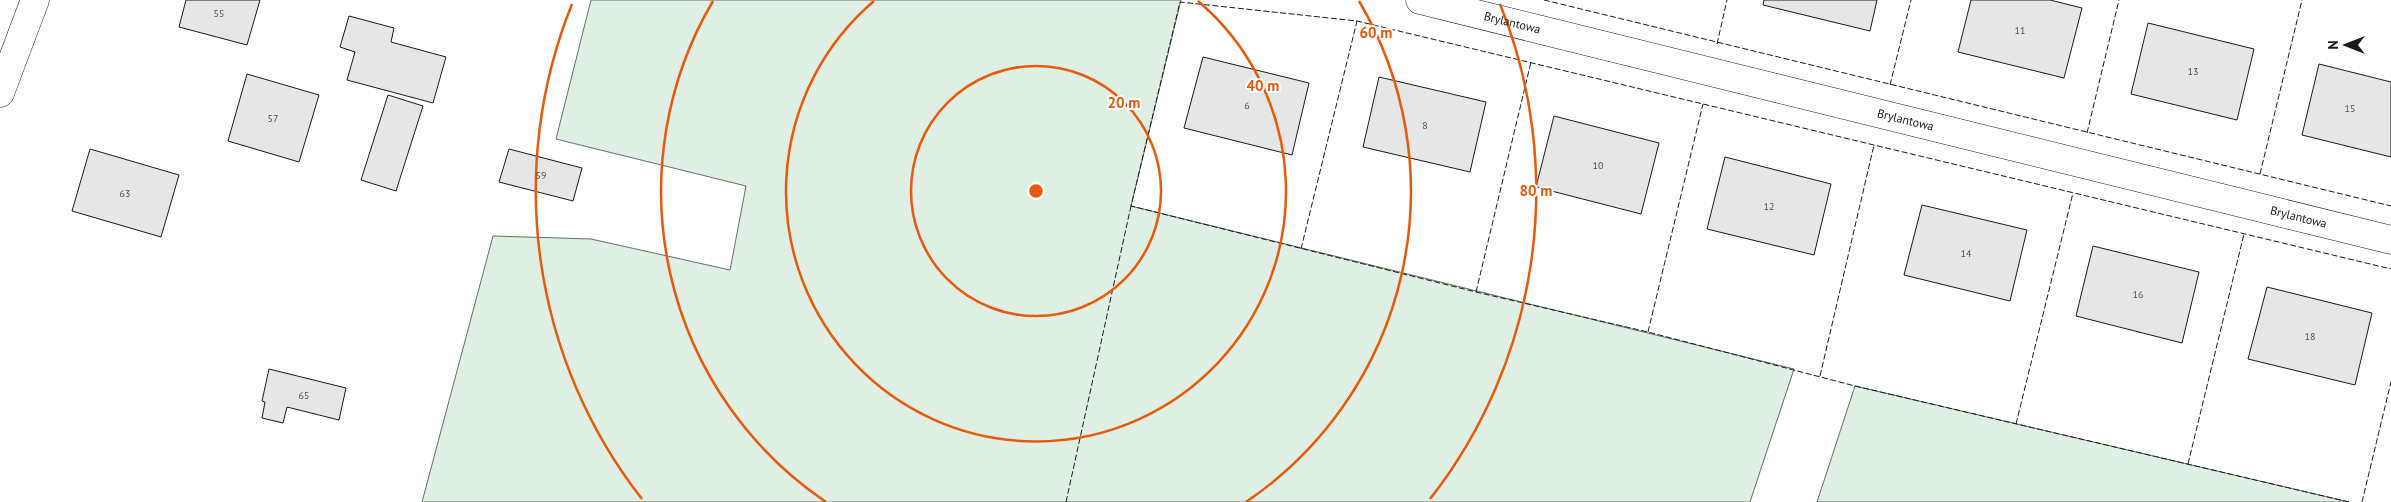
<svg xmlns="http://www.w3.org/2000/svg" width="2391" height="502" viewBox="0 0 2391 502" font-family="'PT Sans',sans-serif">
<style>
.green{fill:#e0efe3;stroke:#6a6a6a}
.building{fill:#e6e6e6;stroke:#1a1a1a}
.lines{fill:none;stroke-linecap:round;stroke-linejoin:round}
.minor-casing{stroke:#1a1a1a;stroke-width:29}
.minor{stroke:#fff;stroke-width:28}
.fence{stroke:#1a1a1a;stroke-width:1;stroke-dasharray:6 2.5;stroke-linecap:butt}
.ring{fill:none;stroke:#e8590c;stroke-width:2.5}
.labels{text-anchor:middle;stroke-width:4;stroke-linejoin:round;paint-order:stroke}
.number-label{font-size:10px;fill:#4d4d4d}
.street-label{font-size:12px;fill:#1a1a1a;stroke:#fff}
.centre{fill:#e8590c;stroke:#fff;stroke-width:2.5}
.ring-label{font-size:15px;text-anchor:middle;font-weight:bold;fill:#e8590c;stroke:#fff;stroke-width:4;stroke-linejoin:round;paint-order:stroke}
</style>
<rect width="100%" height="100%" fill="#fff"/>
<!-- green -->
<path class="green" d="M591 0H1181L1131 206 1794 369 1750 502H422L493 236 591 239 730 270 746 186 556 139Z
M1855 386 2349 502H1817Z"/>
<!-- building -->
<path class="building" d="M186 0H260L247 45 179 27Z
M1764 0H1877L1870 31 1763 5Z
M1971 0H2050L2082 8 2064 78 1958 52Z
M349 16 394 28 391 42 446 57 433 103 347 80 355 52 340 47Z
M2148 23 2254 49 2237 120 2131 94Z
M1203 57 1309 83 1292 155 1184 128Z
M2319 64 2391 82V157L2302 135Z
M247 74 319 95 299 162 228 141Z
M1379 77 1486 102 1470 172 1363 147Z
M388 95 423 106 396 191 361 180Z
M1554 116 1659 143 1641 214 1536 187Z
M90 149 179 175 161 237 72 211Z
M509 149 582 168 573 201 499 182Z
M1725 157 1831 184 1814 255 1707 229Z
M1922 205 2027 230 2010 301 1904 275Z
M2093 246 2199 272 2182 343 2076 316Z
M2267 287 2372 313 2355 385 2248 359Z
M269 369 346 388 339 420 287 407 283 423 262 418 265 402 262 401Z"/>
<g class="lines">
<defs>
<g id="minor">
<path id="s1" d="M1420 0 2391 240"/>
<path d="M0 93 35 0"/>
</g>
</defs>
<!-- minor casing -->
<use href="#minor" class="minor-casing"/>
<!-- minor -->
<use href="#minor" class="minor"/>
<!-- fence -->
<path class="fence" d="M1544 0 2391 206
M1717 44 1727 0
M1890 85 1911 0
M2087 133 2119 0
M2260 174 2302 0
M1301 249 1357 21
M1476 292 1531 62
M1648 332 1703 104
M1820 376 1874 145
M2016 424 2073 193
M2188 464 2244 234
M1066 502 1131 206
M2349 502 1855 386 1648 332 1476 292 1131 206 1180 2 1357 21 2391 269
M2362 502 2391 382"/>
</g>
<!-- distance rings -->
<g class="ring">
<circle cx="1036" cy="191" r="125"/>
<path d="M1198 1A250 250 0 1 1 874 1"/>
<path d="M826 502A375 375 0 0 1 713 1M1359 1A375 375 0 0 1 1246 502"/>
<path d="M642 499A500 500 0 0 1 572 4M1500 4A500 500 0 0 1 1430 499"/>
</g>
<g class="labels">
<!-- number labels -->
<g class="number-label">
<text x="219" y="17">55</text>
<text x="2020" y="34">11</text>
<text x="2193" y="75">13</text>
<text x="1247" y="109">6</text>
<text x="2350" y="112">15</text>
<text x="273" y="122">57</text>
<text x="1425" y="129">8</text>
<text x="1598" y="169">10</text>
<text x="541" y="179">59</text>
<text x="125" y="197">63</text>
<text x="1769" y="210">12</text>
<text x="1966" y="257">14</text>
<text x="2138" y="298">16</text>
<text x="2310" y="340">18</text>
<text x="304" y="399">65</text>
</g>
<!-- street labels -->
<g class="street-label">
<text dy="4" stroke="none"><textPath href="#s1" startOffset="95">Brylantowa</textPath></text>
<text dy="4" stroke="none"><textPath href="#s1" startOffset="500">Brylantowa</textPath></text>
<text dy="4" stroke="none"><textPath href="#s1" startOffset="905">Brylantowa</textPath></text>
</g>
</g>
<circle cx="1036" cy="191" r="8" class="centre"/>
<g class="ring-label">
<text x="1376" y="38">60 m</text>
<text x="1263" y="91">40 m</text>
<text x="1124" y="108">20 m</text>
<text x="1536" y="196">80 m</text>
</g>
<!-- north arrow -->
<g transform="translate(2346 45) rotate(270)" stroke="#ffffff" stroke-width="4" paint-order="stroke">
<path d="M0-4L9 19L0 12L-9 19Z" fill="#1a1a1a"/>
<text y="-8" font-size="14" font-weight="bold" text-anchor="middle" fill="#1a1a1a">N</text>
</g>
</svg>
